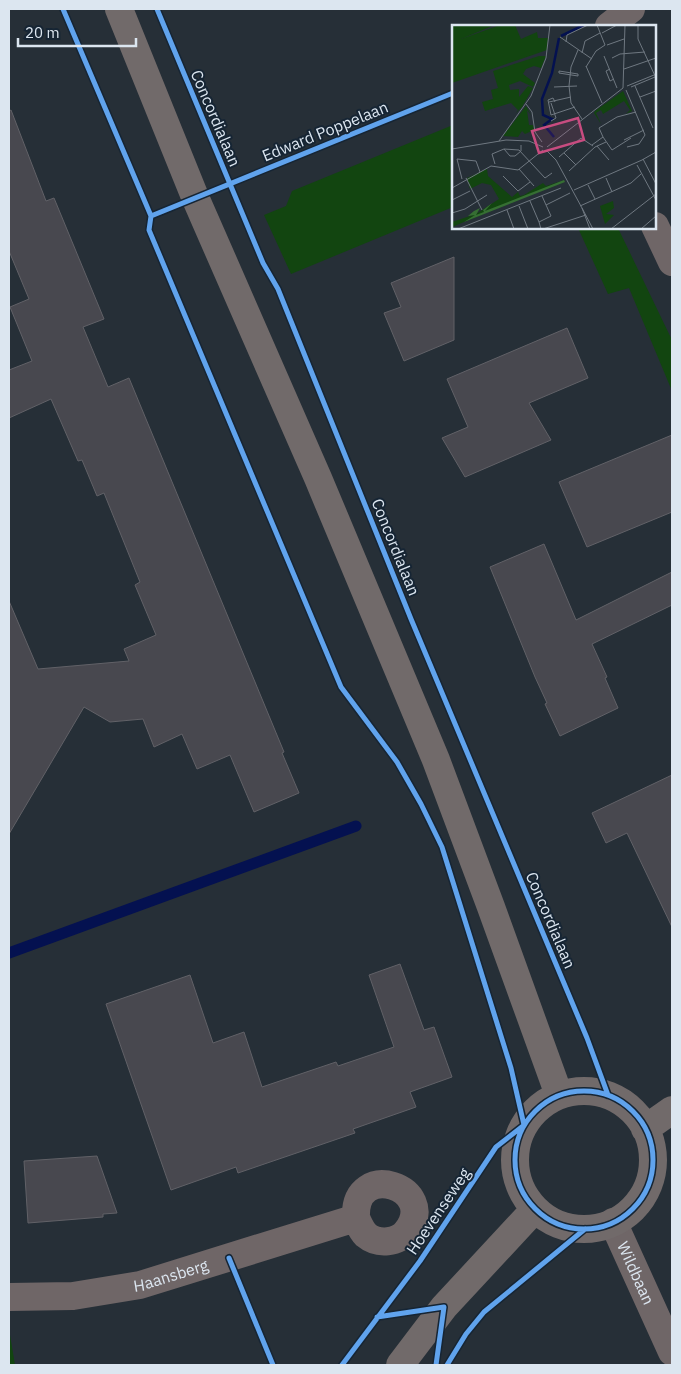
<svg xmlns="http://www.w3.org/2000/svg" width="681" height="1374" viewBox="0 0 681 1374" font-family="'IBM Plex Sans',sans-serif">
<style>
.green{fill:#124510}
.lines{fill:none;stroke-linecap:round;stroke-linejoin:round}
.stream{stroke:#041150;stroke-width:11}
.building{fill:#48484f;stroke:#616167}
.street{stroke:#6f6667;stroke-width:28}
.secondary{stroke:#716a6a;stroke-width:28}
.cycleway-casing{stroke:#162534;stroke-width:8}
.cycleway{stroke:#60a3ed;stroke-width:5}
.labels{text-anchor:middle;stroke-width:4;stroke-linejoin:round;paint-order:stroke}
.street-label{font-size:16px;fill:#dce6f0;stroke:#162534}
.inset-river{fill:none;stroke:#041150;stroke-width:2.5}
.inset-road{fill:none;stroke:#6f7881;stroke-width:1}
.view{fill:#c84c80;fill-opacity:0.15;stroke:#c84c80;stroke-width:2.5}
.inset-edge{fill:none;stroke:#dce6f0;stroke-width:2.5}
</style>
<rect width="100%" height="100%" fill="#262f37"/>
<!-- green -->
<path class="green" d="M453 125V207L291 274 264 215 286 206 292 191Z
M578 228H618L672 340V391L629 288 608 294Z
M9 1329 15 1365H9Z"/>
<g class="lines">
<!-- stream -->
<path class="stream" d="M9 953 356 826"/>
</g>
<!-- building -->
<path class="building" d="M11 110 46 201 54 198 104 319 83 327 108 387 129 378 284 752 282 753 299 793 254 812 230 755 197 769 182 734 154 747 143 719 110 722 84 707 9 834V601L38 669 129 661 124 649 156 635 135 585 140 582 104 493 97 496 82 460 78 461 51 399 9 418V370L32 361 10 307 29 299 9 251V111Z
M454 257V340L404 361 384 313 401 307 391 283Z
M567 328 588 378 529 403 551 440 465 477 442 438 468 427 447 379Z
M672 435V512L587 547 559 482Z
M544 544 576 620 672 572V605L592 644 607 677 605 678 618 708 560 736 545 704 547 703 535 677 490 567Z
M672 775V927L627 833 606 843 592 813Z
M400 964 424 1030 434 1027 452 1077 410 1092 416 1107 353 1129 355 1133 238 1173 236 1167 171 1190 106 1004 190 975 213 1043 244 1032 262 1087 336 1062 338 1066 394 1047 369 975Z
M97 1156 117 1213 103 1214V1217L28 1223 24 1161Z"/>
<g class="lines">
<!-- street -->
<g class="street">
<path d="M609 26 631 9"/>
<path d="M655 226 672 262"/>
<path id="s1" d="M613 1222 672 1352"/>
<path id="s2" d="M9 1297 73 1296 140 1285 356 1218C353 1158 440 1188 407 1231 398 1243 378 1245 366 1235 361 1230 359 1224 356 1218"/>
</g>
<!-- secondary -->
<path class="secondary" d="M119 9 195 197 318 478 436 760 491 907 559 1095
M515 1160a69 69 0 1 1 138 0a69 69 0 1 1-138 0Z
M645 1129 672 1110
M400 1365 444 1307 535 1209"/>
<defs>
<path id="cycleway" d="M63 9 151 216 149 230 341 687 397 762 421 804 442 847 511 1068 524 1125
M157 9 263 263 278 289 411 619 587 1038 608 1095
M151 216 453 93
M515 1160a69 69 0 1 1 138 0a69 69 0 1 1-138 0Z
M229 1258 273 1365
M377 1317 444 1307 436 1365
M342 1365 420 1261 496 1147 523 1126
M447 1365 466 1334 484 1312 585 1229"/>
</defs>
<!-- cycleway casing -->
<use href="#cycleway" class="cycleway-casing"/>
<!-- cycleway -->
<use href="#cycleway" class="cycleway"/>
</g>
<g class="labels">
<!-- street labels -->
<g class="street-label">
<text transform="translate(216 118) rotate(67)" y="6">Concordialaan</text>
<text transform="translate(325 131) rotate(-22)" y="6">Edward Poppelaan</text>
<text transform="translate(396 547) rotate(68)" y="6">Concordialaan</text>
<text transform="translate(551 920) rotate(67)" y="6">Concordialaan</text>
<text transform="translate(438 1211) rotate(-56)" y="6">Hoevenseweg</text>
<text dy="6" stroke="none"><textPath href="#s1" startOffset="56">Wildbaan</textPath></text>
<text dy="6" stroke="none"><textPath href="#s2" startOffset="164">Haansberg</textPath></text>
</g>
</g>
<!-- overview -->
<g transform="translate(452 25)">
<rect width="204" height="204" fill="#262f37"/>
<path d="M0 0H43L9 14 48 0H63L69 14 85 7 86 13H96L95 25 0 58ZM87 31H94L89 43 82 41 74 44 71 49 83 58 81 62 68 56 57 60 58 65 67 64V72L76 61 81 63 70 82 64 88 66 85 59 78 33 86 30 77 41 74 39 65 46 63 41 46ZM171 66 180 86 174 89 178 85 172 76 151 89 149 85 144 88 149 99 142 88 143 86ZM74 81 79 90 75 85 77 100H81L82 105 73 109 70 106 66 112 51 111ZM35 144 36 151 60 172 66 167 68 171 72 170 91 158 94 161 112 155 0 202V197L24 189 47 174 39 160 30 158 18 164 15 153ZM161 176 162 183 154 189 162 190 153 199 148 181Z" fill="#124510"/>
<path d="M112 155 113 157 12 197 23 190 16 191 22 186 28 183 24 190 32 187 31 185 40 178 33 186Z" fill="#366f33"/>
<path class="inset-river" d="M109 11 132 0M102 112 92 100 100 94 91 90 90 74 100 48 107 13"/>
<path class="inset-road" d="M186 0V14L204 53M150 8 165 0M108 12 140 34M114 17 115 10 136 0M155 20 172 14M126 25 119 42 117 61 119 78 130 94M130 28 133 16 148 8M152 31 165 63M160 33 168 29 193 27M134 41 150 78M134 42 144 26 153 20 145 0M158 44 154 46 158 56 162 54M172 44 204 33M107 46 126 49V51L107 48ZM175 61 202 50M183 61 201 103M102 62 125 61M179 62 203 52M171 63 173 0M174 65 193 110 187 119 175 122M188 72 204 66M97 77 119 72M103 77 101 73 96 75 99 90 123 82M99 78 104 93 99 96M74 79 80 87 83 107 90 117M151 112 160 125 179 113M172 115 192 105M47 116 79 71 94 33 98 0M140 120 151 112 147 103 165 92 184 87M145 121 157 135M95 122 171 63M0 124 54 115 77 116 91 122M52 124 58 131H63L69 126V120M94 125 104 135 130 183M112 128 124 140M107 132 129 113 141 121M191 134 204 159M190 135 204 127M43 139 40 129 52 124 67 125 93 153 100 148M185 140 204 175M67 144 82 161M117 146 143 122 154 117M51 151 66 166 78 157M14 153 30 185M154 153 160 167M10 154 5 134 24 136 28 147M136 160 143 174M0 163 39 141 66 145 91 125M122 165 190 135M0 175 18 166M78 176 87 197M94 180 118 168M67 181 76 204M128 181 179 158 189 149M55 185 62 204M0 188 13 184 35 170M6 204 109 163M89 204 87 197 99 191 90 171M91 204 134 190M138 204 130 183 141 204M159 204 204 169M189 204 204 191"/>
<path class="view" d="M126 93 132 115 87 128 80 106Z"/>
<rect width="204" height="204" class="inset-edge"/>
</g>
<!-- border -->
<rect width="681" height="1374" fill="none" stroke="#dce6f0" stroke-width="20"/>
<!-- scale -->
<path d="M18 38v8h118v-8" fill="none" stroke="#dce6f0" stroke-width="2.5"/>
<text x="25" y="38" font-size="15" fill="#dce6f0" stroke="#162534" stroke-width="4" paint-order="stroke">20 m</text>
</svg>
